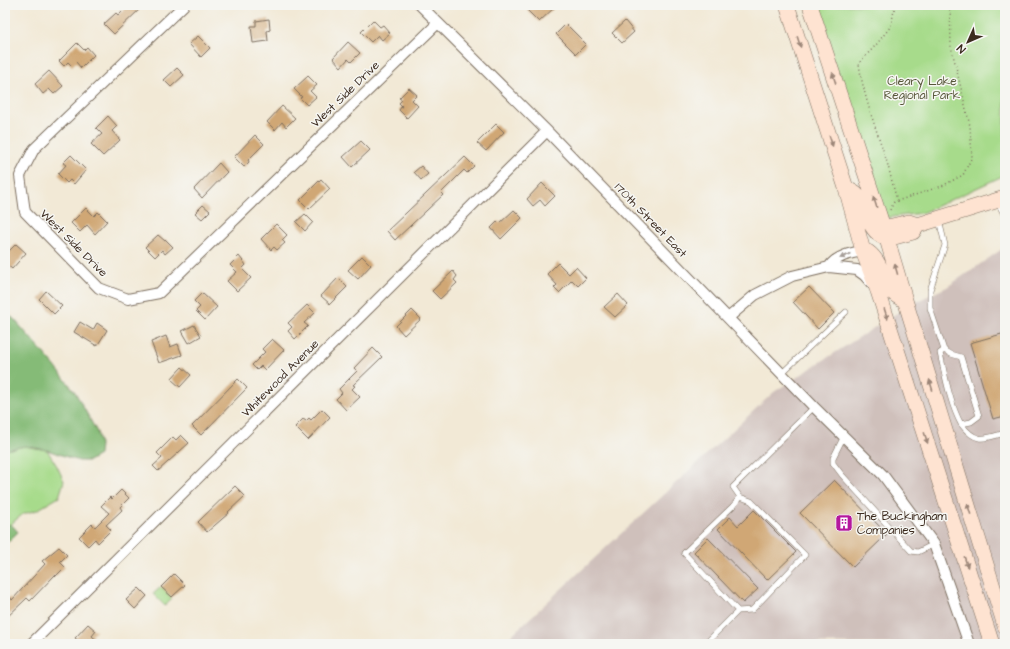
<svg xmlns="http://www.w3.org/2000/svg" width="1010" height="649" viewBox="0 0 1010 649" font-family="'Architects Daughter',sans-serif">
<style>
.industrial{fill:#cfc0bb}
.green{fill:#a7db8b;stroke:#718254}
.forest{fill:#85bb77;stroke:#60724a}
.building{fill:#d0a775}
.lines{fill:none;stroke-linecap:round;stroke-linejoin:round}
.lane-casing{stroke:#7b6d5e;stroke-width:6}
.street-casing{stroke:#7b6d5e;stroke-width:12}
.secondary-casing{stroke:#7b6d5e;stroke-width:16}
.path{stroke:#7b6d5e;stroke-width:1.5;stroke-dasharray:1 3;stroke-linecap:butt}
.lane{stroke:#fff;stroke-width:5}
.street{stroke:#fff;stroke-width:10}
.secondary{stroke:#fee3d1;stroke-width:15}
.oneway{fill:#9c8678}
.oneway2{fill:#a79f9a}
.labels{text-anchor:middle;stroke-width:3;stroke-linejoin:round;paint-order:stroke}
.park-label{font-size:12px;fill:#565639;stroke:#f6f6f2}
.street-label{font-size:12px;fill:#3b2a1e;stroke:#f6f6f2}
.poi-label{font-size:12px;fill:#3b2a1e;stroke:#f6f6f2;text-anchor:start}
</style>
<rect width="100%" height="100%" fill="#f6f6f2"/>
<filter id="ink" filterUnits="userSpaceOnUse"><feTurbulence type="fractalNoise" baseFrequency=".025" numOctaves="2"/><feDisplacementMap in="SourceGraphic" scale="8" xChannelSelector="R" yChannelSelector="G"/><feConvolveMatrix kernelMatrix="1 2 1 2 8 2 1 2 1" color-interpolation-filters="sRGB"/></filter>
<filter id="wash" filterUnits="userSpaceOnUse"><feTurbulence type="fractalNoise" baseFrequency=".012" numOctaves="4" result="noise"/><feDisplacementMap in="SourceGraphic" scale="16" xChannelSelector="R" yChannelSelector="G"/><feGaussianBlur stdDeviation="0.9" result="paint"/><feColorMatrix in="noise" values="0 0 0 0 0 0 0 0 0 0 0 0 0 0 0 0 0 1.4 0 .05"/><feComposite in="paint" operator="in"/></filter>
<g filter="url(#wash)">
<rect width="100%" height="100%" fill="#f2e9d6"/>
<!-- industrial -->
<path class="industrial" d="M1005 247V644L503 643 774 392 911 304 947 287Z"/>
<!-- green -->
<path class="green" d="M809 5H1005V175L922 213 878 219Z
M25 446 47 450 57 466 64 481 59 497 37 510 23 514 11 524 5 526V450Z
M161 587 172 599 165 606 153 594Z"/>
<!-- forest -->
<path class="forest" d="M5 312 14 319 54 365 75 392 97 432 100 444 99 455 89 461H79L47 450 25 446 5 450Z
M11 524 18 532 5 545V526Z"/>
<g id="blocks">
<!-- building -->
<path class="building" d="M128 5H144L114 34 104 24 116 13 118 15Z
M522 5H557L539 22Z
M269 19 270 30 267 31 268 41 253 43 251 26H256V21Z
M373 20 380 27 383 25 390 33 382 40 378 35 371 42 361 32Z
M625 21 634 32 622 43 612 33Z
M566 24 586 44 576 54 556 34Z
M198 36 210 48 201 57 189 44Z
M348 42 360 53 351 62 348 59 341 67 333 58Z
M77 43 84 50 87 47 94 55 81 68 76 62 72 66 68 62 64 66 59 61Z
M177 68 184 75 171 87 164 80Z
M49 71 63 86 54 94 49 89 43 94 35 84Z
M308 76 317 85 310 91 316 97 307 105 300 98 302 97 294 89Z
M409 88 417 95 412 100 418 106 407 118 399 110 402 106 399 103 402 100 399 98Z
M282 106 295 118 286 127 282 122 275 130 267 122Z
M108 116 117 126 112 131 120 140 103 156 91 144 102 134 96 128Z
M496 124 504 132 486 151 477 143Z
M255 135 264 144 248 160 249 162 244 167 234 157Z
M361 141 370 150 352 167 343 157Z
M71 155 86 170 74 184 70 180 67 183 58 174 66 165 63 163Z
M465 157 474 166 467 173 464 170 441 193 443 195 395 240 387 231Z
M219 163 227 172 202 198 194 189Z
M421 166 428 174 421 180 414 172Z
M321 179 330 189 309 209 300 200Z
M542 183 555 196 545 206 540 200 533 206 527 199Z
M203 205 210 211 202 219 195 213Z
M86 208 94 216 98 212 107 221 95 234 87 225 80 232 71 223Z
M514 210 522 218 501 239 491 228 498 221 500 223Z
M305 214 313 222 305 231 296 222Z
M276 224 287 235 282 240 285 243 277 250 274 247 271 250 261 239Z
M158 235 165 241 166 240 173 247 165 254 162 250 155 257 145 247Z
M16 244 26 253 12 269 5 263V255Z
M239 256 246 265 242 269 251 278 237 291 227 281 237 272 230 265Z
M362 256 371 265 358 279 348 270Z
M558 263 569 274 576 267 586 278 578 286 572 280 559 293 554 288 557 285 547 274Z
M453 271 457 276 454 280 457 283 440 299 432 291Z
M338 278 347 287 330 304 321 296Z
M809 287 834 313 818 329 793 302Z
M46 291 62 306 54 314 39 299Z
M202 293 217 307 205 320 196 311 200 307 194 301Z
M618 294 628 305 615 317 604 307Z
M307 305 315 313 304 323 308 326 295 339 288 331 292 327 288 323Z
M412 310 421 319 404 335 396 326Z
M80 322 93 330 97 323 107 330 97 346 74 332Z
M194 325 201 336 189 343 182 331Z
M1005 333V416L993 419 970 343Z
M166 336 170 347 178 344 182 355 159 363 151 342Z
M272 339 284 350 265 370 261 366 257 370 252 365 265 352 262 349Z
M373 348 382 357 353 385 355 386 352 389 360 397 346 410 336 399 342 393 339 389 357 371 354 368Z
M182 367 191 375 180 387 171 379Z
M238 379 247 388 201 435 192 426Z
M322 409 330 417 308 440 295 427 303 419 306 421 309 418 311 420Z
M181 435 189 443 158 471 153 466 162 458 157 453 173 437 176 440Z
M834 480 887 534 853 567 800 513Z
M235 486 245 496 228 512 229 513 207 532 198 522Z
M121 490 129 498 120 507 122 510 106 525 111 530 98 543 95 539 88 546 79 537 92 524 95 527 109 513 101 506 110 497 112 499Z
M754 510 796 552 767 580 718 529 730 517 738 526Z
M708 538 758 589 743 603 694 552Z
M59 547 67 555 60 562 65 567 56 576 55 575 30 601 27 598 5 619V602L10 597 12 600 45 564 42 561Z
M174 574 185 585 172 597 161 587Z
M139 588 147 596 135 609 126 600Z
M88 624 96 631 92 636 101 644H82L75 638Z"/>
</g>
</g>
<g filter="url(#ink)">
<use href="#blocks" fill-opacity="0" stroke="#7b6d5e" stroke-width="1"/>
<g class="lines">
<defs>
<path id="lane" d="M997 201 1005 216
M939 220 945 245 930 290V308L944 350 951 354 961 357 979 416 971 422 961 424C950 404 945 375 940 353L944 350
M781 374 846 312
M961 424C976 444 984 439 1005 433
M844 436 833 458V463L842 475 911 551 918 552 934 544
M738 611 752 610 805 555 751 501 740 497
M699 644 707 642 738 611 684 553 733 506 740 497 733 487 814 407"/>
<path id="street" d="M184 5 34 149 20 176 25 212 99 288 128 299 159 293 438 23
M420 5 547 131 814 407 883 475 934 544 969 644
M829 267C836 256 851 253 863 251
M728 318 755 295 792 276 829 267 857 270 864 275 873 285
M31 644 547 131"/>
<path id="secondary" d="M787 5 846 188 863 251 878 291 992 644
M810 5 887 239 905 300 1005 626
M846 188C849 190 854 192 857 195 868 207 867 232 886 238
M884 228 909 222 918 225 1005 198
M887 239 913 232 918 225
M868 252C886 265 882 293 905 300"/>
</defs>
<!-- lane casing -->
<use href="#lane" class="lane-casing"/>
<!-- street casing -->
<use href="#street" class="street-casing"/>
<!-- secondary casing -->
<use href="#secondary" class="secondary-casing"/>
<!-- path -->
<path class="path" d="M895 5 891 26 876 45 859 63C863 96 876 128 886 159 890 172 893 187 897 200
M890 210 894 202 942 186 963 175 972 157 970 126 951 46 950 5"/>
<!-- lane -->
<use href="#lane" class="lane"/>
<!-- street -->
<use href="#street" class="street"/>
<!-- secondary -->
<use href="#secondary" class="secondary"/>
</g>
<!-- one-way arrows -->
<defs><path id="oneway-solid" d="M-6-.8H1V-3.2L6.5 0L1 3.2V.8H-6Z"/></defs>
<g class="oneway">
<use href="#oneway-solid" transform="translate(799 42) rotate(72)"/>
<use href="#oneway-solid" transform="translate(834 78) rotate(-108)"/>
<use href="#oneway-solid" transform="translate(831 141) rotate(72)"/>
<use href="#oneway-solid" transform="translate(875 202) rotate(-108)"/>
<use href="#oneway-solid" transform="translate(896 269) rotate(-106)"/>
<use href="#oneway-solid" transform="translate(886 314) rotate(72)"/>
<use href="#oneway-solid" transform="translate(931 385) rotate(-107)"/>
<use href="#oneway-solid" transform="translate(926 438) rotate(72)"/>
<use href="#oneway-solid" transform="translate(969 509) rotate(-107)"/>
<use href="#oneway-solid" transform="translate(966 562) rotate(72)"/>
</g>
<use class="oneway2" href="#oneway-solid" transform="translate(845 256) rotate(156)"/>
</g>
<!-- icons -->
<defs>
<symbol id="building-square" viewBox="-11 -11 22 22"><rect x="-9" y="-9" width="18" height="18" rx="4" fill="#b5179e" stroke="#f6f6f2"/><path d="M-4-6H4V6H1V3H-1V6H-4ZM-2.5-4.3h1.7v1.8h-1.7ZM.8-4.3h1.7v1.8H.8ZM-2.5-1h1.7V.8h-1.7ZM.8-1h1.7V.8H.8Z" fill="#fff"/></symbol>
</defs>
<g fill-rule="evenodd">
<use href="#building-square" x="834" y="513" width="20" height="20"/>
</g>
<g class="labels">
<!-- park labels -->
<g class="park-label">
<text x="922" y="85">Cleary Lake<tspan x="922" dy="14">Regional Park</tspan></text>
</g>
<!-- street labels -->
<g class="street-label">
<text transform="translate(345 94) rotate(-44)" y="4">West Side Drive</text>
<text transform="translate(651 220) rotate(46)" y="4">170th Street East</text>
<text transform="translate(74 243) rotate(45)" y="4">West Side Drive</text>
<text transform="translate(280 378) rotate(-45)" y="4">Whitewood Avenue</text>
</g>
<!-- poi labels -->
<g class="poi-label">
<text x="857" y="520">The Buckingham<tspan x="857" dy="14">Companies</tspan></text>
</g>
</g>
<!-- margin -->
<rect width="1010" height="649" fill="none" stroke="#f6f6f2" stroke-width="20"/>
<!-- north arrow -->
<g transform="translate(968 42) rotate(225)" stroke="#f6f6f2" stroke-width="3" paint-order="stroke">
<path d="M0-3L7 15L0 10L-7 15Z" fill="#3b2a1e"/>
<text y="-6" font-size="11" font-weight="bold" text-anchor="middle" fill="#3b2a1e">N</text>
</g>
</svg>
